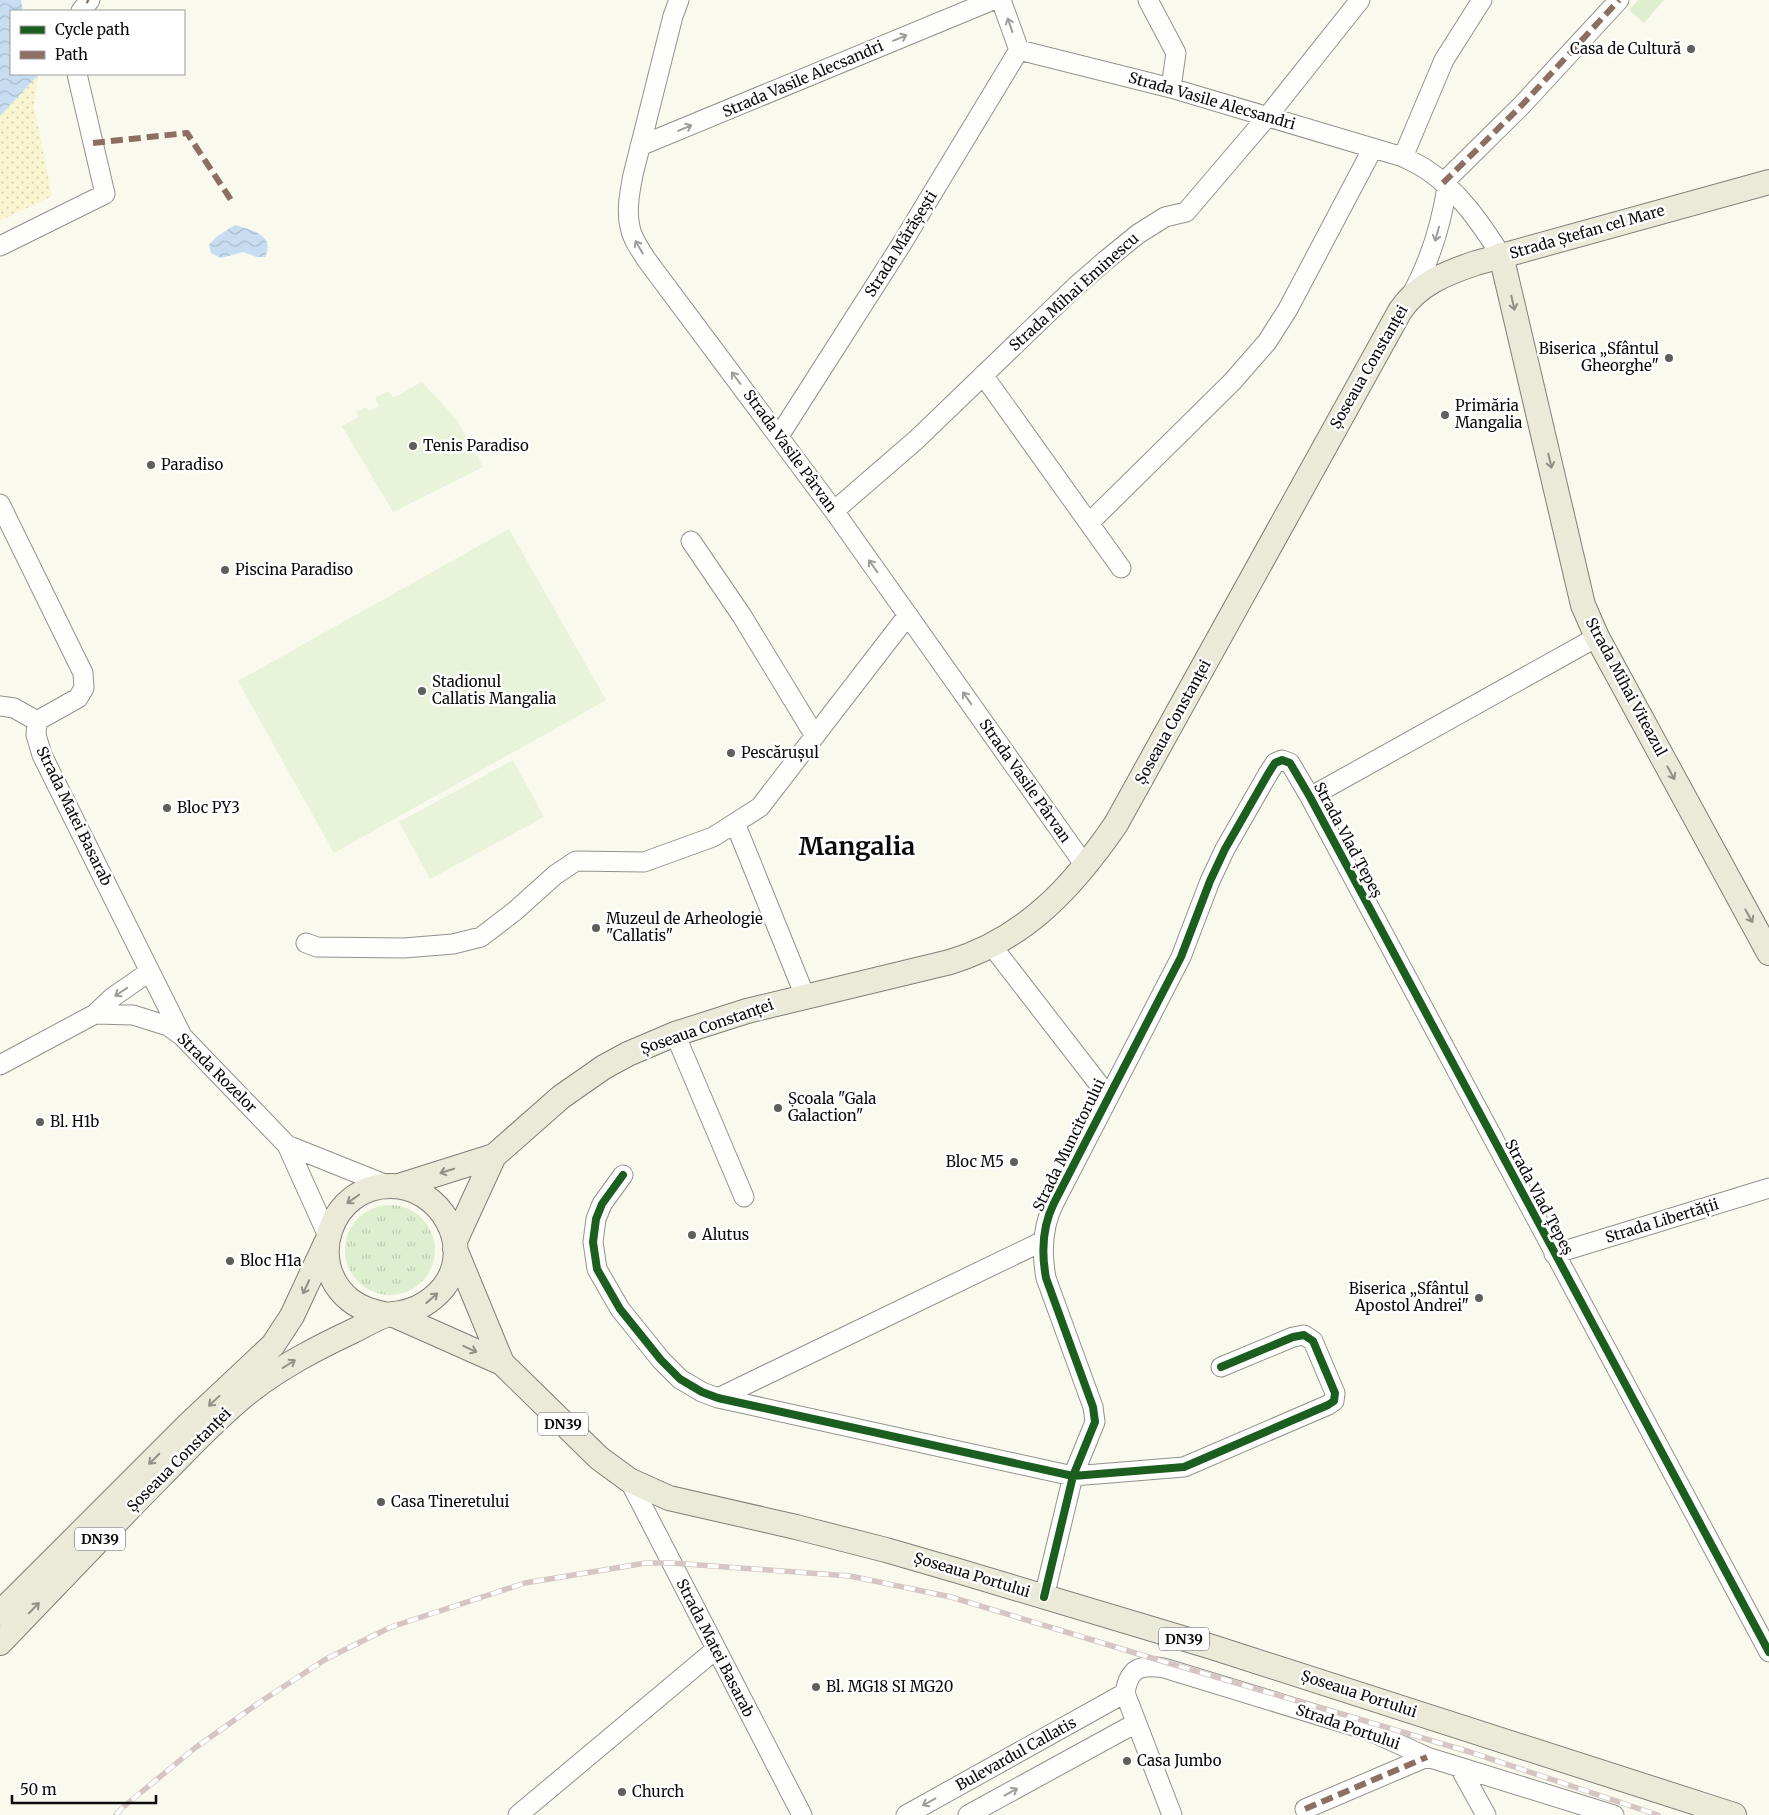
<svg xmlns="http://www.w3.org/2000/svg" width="1769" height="1815" viewBox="0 0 1769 1815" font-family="Merriweather,serif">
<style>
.grass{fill:url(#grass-tufts)}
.sand{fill:url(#sand-dots)}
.garden{fill:#deefcf}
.pitch{fill:#e8f3d9}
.water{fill:url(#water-waves)}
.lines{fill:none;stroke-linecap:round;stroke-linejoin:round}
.minor-casing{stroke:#92928d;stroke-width:21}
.major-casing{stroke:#7f7f7a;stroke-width:26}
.minor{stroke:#fefefc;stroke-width:19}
.major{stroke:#ebe9d8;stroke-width:24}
.rail-casing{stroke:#d5c6c3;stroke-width:5.5}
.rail{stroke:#fff;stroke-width:4;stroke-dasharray:11;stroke-linecap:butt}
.quiet{stroke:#8d6e63;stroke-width:6;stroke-dasharray:12 6;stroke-linecap:butt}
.cycleway-casing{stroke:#fff;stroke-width:11}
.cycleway{stroke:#1b5e20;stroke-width:8}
.oneway{stroke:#9d9d9c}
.oneway2{stroke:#919086}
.poi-dot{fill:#5e5e5a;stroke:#fff;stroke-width:2}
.labels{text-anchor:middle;stroke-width:5;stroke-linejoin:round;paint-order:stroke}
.shield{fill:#fff;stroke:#545454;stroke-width:1}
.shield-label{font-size:14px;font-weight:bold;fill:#0b0b0b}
.poi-label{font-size:15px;fill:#0b0b0b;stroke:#fff;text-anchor:start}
.street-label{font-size:15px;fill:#0b0b0b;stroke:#fff}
.town-label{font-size:25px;font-weight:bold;fill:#0b0b0b;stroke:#fff}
</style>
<defs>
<pattern id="grass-tufts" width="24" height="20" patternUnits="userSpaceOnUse" patternTransform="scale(1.25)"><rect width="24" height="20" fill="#deefcf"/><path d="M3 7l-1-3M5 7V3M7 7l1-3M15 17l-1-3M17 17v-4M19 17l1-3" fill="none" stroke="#bdccb0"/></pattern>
<pattern id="sand-dots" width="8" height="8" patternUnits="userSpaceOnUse" patternTransform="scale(1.25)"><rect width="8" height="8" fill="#f8f5d0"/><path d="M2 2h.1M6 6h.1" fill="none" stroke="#d3d1b1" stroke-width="1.8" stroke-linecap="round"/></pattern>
<pattern id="water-waves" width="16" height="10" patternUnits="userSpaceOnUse" patternTransform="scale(1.25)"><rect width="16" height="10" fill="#c6ddf2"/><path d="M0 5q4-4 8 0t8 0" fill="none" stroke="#a9bcce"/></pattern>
</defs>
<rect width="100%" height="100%" fill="#f9f9ee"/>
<!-- grass -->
<path class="grass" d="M345 1250a45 45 0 1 1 90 0a45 45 0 1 1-90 0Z"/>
<!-- sand -->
<path class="sand" d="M38 75 34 107 52 196 0 221V116Z"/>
<!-- garden -->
<path class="garden" d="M1638 0H1664L1644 23 1629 10Z"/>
<!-- pitch -->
<path class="pitch" d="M422 382 457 420 483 467 393 512 342 426 358 417 356 412 366 407 369 411 379 406 375 398 389 391 393 398Z
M509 529 606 700 334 853 238 681Z
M513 760 544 817 430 879 399 822Z"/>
<!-- water -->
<path class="water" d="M0 0H21L23 11H11V74H38V75L0 116Z
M235 225C251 230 276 235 265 257H257L243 252 221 258 211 253 209 245 216 237Z"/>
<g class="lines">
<defs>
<path id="minor" d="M679 0 673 16 633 175C630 191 626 210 630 227 632 239 640 249 646 259L834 511 1086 867
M1001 0 1019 50
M1148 0 1176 53 1171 88
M81 11 90 0
M1019 50 1171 88 1403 157C1411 161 1420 165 1427 170 1459 191 1481 224 1501 255
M640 146 993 0
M1403 157 1444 60 1482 0
M1443 183 1522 105 1619 0
M0 246 105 194 77 74
M1411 296C1430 261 1441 226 1447 187
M983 375 1121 568
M779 436 901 245 1019 50
M0 504 83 673 84 688 78 698 37 721 36 735 42 755 182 1036
M834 511 916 440 1075 287 1106 260 1138 234 1165 217 1186 212 1267 117 1360 0
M1089 523 1232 382 1267 342 1288 309 1373 148
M691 541 742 616 815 736
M0 706 14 708 37 721
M1310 797 1597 637
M735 823 805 996
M306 943 317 947 404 948 453 944 481 937 515 911 555 875 576 861 644 862 713 837 760 807 908 615
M992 946 1108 1096
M95 1014 113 997 149 972
M675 1034 744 1197
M0 1065 95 1014 133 1015 168 1026 182 1036 287 1145 328 1236
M287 1145 387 1185
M623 1175 602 1204 596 1219 593 1242 597 1269 620 1309 661 1360 680 1379 702 1392 718 1398 1073 1476 1184 1467 1328 1405 1334 1401 1335 1393 1313 1341 1304 1335 1293 1337 1221 1367
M1554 1254 1769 1188
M718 1398 1043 1241
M629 1480 802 1815
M1044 1597 1073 1476 1095 1422 1093 1407 1046 1278C1041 1251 1042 1227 1054 1203L1181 957 1210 881 1225 849 1268 774 1275 763 1282 760 1290 763 1310 797 1769 1652
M1460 1768 1486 1815
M1305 1809 1427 1757
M518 1815 715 1650
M906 1815 1125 1693
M968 1815 1136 1723
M1172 1815 1125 1693C1129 1668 1140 1664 1164 1668L1370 1731 1427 1757 1614 1815"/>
<path id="major" d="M1501 255 1583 605 1597 637 1769 953
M399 1186 494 1156
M455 1241 494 1156 561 1097 604 1067 628 1054 675 1034 747 1011 950 962C1025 939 1073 887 1116 824L1400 311C1418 284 1446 273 1476 263L1769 182
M455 1249 502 1363
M394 1315 502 1363 599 1458 629 1480 669 1498 796 1527 886 1550 955 1570 1212 1647 1734 1815
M0 1613 189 1424 273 1345 292 1316 326 1243
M0 1643C53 1588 106 1532 160 1477 189 1448 218 1416 250 1391 282 1366 317 1348 353 1331 364 1326 375 1318 387 1315 391 1314 396 1314 400 1313 418 1310 431 1302 443 1288 476 1247 440 1185 390 1186 331 1186 304 1263 350 1300 361 1309 374 1312 388 1315"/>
</defs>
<!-- minor casing -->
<use href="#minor" class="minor-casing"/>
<!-- major casing -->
<use href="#major" class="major-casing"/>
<!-- minor -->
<use href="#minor" class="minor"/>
<!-- major -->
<use href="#major" class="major"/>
<defs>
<path id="rail" d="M116 1815 122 1808 195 1748 263 1700 326 1659 391 1627 525 1583 646 1563H671L850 1576 951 1597 1155 1659 1470 1752 1658 1815"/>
</defs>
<!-- rail casing -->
<use href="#rail" class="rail-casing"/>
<!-- rail -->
<use href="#rail" class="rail"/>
<!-- quiet -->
<path class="quiet" d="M87 0 89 1
M93 143 187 133 231 200
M1443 183 1522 105 1619 0
M1305 1809 1427 1757"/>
<defs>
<path id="cycleway" d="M623 1175 602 1204 596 1219 593 1242 597 1269 620 1309 661 1360 680 1379 702 1392 718 1398 1073 1476 1184 1467 1328 1405 1334 1401 1335 1393 1313 1341 1304 1335 1293 1337 1221 1367
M1044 1597 1073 1476 1095 1422 1093 1407 1046 1278C1041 1251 1042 1227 1054 1203L1181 957 1210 881 1225 849 1268 774 1275 763 1282 760 1290 763 1310 797 1769 1652"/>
</defs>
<!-- cycleway casing -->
<use href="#cycleway" class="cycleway-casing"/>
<!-- cycleway -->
<use href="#cycleway" class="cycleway"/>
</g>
<!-- one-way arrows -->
<defs><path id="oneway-shaft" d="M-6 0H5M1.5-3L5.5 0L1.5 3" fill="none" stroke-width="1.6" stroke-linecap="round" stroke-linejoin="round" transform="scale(1.25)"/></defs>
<g class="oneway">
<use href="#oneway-shaft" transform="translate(1010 25) rotate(-109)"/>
<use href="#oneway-shaft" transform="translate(900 38) rotate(-23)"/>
<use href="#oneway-shaft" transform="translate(685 128) rotate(-23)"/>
<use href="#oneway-shaft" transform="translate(1437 234) rotate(106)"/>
<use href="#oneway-shaft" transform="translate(639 247) rotate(-120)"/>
<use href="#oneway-shaft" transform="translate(736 378) rotate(-127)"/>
<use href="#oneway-shaft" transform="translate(873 566) rotate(-125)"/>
<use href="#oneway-shaft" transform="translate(967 698) rotate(-125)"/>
<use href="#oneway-shaft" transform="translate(121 992) rotate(146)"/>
<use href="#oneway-shaft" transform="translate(1011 1792) rotate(-29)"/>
<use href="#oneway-shaft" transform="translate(929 1802) rotate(151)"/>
</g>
<g class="oneway2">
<use href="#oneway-shaft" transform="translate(1513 303) rotate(77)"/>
<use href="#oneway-shaft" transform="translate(1550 461) rotate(77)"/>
<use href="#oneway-shaft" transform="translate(1671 773) rotate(61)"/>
<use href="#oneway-shaft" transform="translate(1749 916) rotate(61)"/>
<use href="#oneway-shaft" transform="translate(447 1171) rotate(163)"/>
<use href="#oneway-shaft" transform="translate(353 1199) rotate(145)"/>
<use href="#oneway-shaft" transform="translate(306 1287) rotate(115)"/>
<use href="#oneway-shaft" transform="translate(432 1298) rotate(-41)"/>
<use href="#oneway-shaft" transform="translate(470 1349) rotate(24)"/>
<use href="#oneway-shaft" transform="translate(289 1364) rotate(-32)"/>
<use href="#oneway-shaft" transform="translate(214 1401) rotate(137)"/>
<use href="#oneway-shaft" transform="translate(154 1459) rotate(135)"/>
<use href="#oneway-shaft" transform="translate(34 1608) rotate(-46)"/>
</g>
<!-- markers -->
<g class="poi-dot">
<circle cx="1691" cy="49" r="5"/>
<circle cx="1669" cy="358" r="5"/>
<circle cx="1445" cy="415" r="5"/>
<circle cx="413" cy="446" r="5"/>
<circle cx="151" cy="465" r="5"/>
<circle cx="225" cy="570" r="5"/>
<circle cx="422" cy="691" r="5"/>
<circle cx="731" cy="753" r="5"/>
<circle cx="167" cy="808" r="5"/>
<circle cx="596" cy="928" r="5"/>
<circle cx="778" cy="1108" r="5"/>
<circle cx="40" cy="1122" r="5"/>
<circle cx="1014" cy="1162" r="5"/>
<circle cx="692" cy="1235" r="5"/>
<circle cx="230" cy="1261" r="5"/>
<circle cx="1479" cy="1298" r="5"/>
<circle cx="381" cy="1502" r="5"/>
<circle cx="816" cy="1687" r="5"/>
<circle cx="1127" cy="1761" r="5"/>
<circle cx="622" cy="1792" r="5"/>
</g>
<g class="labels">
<!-- shield labels -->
<g class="shield">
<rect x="538" y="1412.5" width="50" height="23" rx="4"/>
<rect x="75" y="1527.5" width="50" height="23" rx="4"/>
<rect x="1159" y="1627.5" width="50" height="23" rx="4"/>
</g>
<g class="shield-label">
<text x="563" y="1429">DN39</text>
<text x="100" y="1544">DN39</text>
<text x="1184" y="1644">DN39</text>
</g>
<!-- poi labels -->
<g class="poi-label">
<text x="1681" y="54" text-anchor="end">Casa de Cultură</text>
<text x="1659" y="354" text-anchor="end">Biserica „Sfântul<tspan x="1659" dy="17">Gheorghe"</tspan></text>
<text x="1455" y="411">Primăria<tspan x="1455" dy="17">Mangalia</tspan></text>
<text x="423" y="451">Tenis Paradiso</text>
<text x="161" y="470">Paradiso</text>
<text x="235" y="575">Piscina Paradiso</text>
<text x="432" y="687">Stadionul<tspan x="432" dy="17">Callatis Mangalia</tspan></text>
<text x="741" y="758">Pescărușul</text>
<text x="177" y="813">Bloc PY3</text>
<text x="606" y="924">Muzeul de Arheologie<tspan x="606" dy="17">"Callatis"</tspan></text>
<text x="788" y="1104">Școala "Gala<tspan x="788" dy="17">Galaction"</tspan></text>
<text x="50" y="1127">Bl. H1b</text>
<text x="1004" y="1167" text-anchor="end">Bloc M5</text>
<text x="702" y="1240">Alutus</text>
<text x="240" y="1266">Bloc H1a</text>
<text x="1469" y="1294" text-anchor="end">Biserica „Sfântul<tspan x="1469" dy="17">Apostol Andrei"</tspan></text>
<text x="391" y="1507">Casa Tineretului</text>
<text x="826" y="1692">Bl. MG18 SI MG20</text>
<text x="1137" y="1766">Casa Jumbo</text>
<text x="632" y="1797">Church</text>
</g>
<!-- street labels -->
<g class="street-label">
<text transform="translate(803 79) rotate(-23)" y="5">Strada Vasile Alecsandri</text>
<text transform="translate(1212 101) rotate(16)" y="5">Strada Vasile Alecsandri</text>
<text transform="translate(1587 232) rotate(-16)" y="5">Strada Ștefan cel Mare</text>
<text transform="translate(901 244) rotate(-58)" y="5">Strada Mărășești</text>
<text transform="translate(1074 292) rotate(-42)" y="5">Strada Mihai Eminescu</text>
<text transform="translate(1369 367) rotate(-60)" y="5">Șoseaua Constanței</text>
<text transform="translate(790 451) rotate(54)" y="5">Strada Vasile Pârvan</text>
<text transform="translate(1626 687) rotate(62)" y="5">Strada Mihai Viteazul</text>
<text transform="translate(1173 722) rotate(-61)" y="5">Șoseaua Constanței</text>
<text transform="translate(1025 781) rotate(55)" y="5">Strada Vasile Pârvan</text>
<text transform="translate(74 816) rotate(64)" y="5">Strada Matei Basarab</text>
<text transform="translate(1348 840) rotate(62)" y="5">Strada Vlad Țepeș</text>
<text transform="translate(707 1027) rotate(-19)" y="5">Șoseaua Constanței</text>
<text transform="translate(217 1073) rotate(45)" y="5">Strada Rozelor</text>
<text transform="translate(1069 1145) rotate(-64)" y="5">Strada Muncitorului</text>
<text transform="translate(1539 1197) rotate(62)" y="5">Strada Vlad Țepeș</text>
<text transform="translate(1662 1221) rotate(-17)" y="5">Strada Libertății</text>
<text transform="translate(179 1460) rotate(-45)" y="5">Șoseaua Constanței</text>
<text transform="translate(972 1575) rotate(17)" y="5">Șoseaua Portului</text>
<text transform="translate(715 1648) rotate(63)" y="5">Strada Matei Basarab</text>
<text transform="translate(1359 1694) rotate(18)" y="5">Șoseaua Portului</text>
<text transform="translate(1348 1727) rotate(19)" y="5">Strada Portului</text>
<text transform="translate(1016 1754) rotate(-29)" y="5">Bulevardul Callatis</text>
</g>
<!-- town labels -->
<g class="town-label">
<text x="857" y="855">Mangalia</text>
</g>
</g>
<!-- legend -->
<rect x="10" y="10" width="175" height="65" fill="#ffffff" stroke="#9d9d9d"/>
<rect x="20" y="26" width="25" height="8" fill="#1b5e20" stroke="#9d9d9d"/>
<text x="55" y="35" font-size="15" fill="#0b0b0b">Cycle path</text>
<rect x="20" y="51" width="25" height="8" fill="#8d6e63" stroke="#9d9d9d"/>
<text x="55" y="60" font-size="15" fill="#0b0b0b">Path</text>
<!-- scale -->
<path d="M12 1795v8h144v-8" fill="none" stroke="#0b0b0b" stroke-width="2.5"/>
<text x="20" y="1795" font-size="15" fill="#0b0b0b" stroke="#ffffff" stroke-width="4" paint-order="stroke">50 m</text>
</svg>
